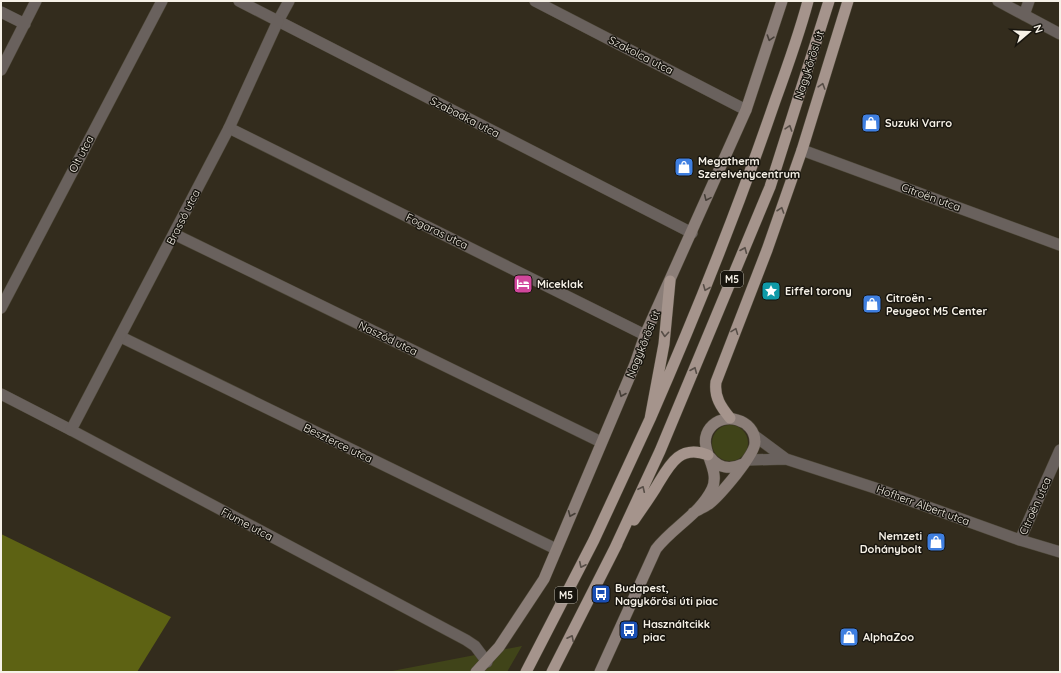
<svg xmlns="http://www.w3.org/2000/svg" width="1061" height="673" viewBox="0 0 1061 673" font-family="Quicksand,sans-serif">
<style>
.green{fill:#404419}
.forest{fill:#5d6213}
.lines{fill:none;stroke-linecap:round;stroke-linejoin:round}
.minor-casing{stroke:#4e4839;stroke-width:12}
.tertiary-casing{stroke:#4e4839;stroke-width:12}
.secondary-casing{stroke:#4e4839;stroke-width:12}
.primary-casing{stroke:#4e4839;stroke-width:12}
.minor{stroke:#69615d;stroke-width:11}
.tertiary{stroke:#69615d;stroke-width:11}
.secondary{stroke:#8b7e78;stroke-width:11}
.primary{stroke:#a5948c;stroke-width:11}
.oneway{stroke:#463f38}
.oneway2{stroke:#574e47}
.labels{text-anchor:middle;stroke-width:3;stroke-linejoin:round;paint-order:stroke}
.shield{fill:#18150e;stroke:#b3afa6;stroke-width:1}
.shield-label{font-size:10px;font-weight:bold;fill:#f6f1e7}
.street-label{font-size:11px;fill:#f6f1e7;stroke:#18150e}
.poi-label{font-size:11px;font-weight:bold;fill:#f6f1e7;stroke:#18150e;text-anchor:start}
</style>
<rect width="100%" height="100%" fill="#332c1d"/>
<!-- green -->
<path class="green" d="M712 443a18 18 0 1 1 36 0a18 18 0 1 1-36 0Z
M522 646 507 672H387Z"/>
<!-- forest -->
<path class="forest" d="M1 534 171 617 137 672H1Z"/>
<g class="lines">
<defs>
<path id="minor" d="M289 1 278 21 692 233
M535 1 746 110
M998 1 1060 34
M1 12 25 24
M1024 15 1029 1
M1 70 36 1
M229 128 645 335
M802 150 1060 245
M174 234 601 442
M1 308 162 1
M121 337 556 549
M1 394 71 430
M1020 540 1060 450"/>
<path id="tertiary" d="M239 1 278 21 229 128 71 430 466 640 475 646 487 662
M755 436 786 459 875 488 1020 540 1060 552
M748 460 786 459"/>
<path id="secondary" d="M710 457C718 468 730 470 743 464
M476 672 499 647 544 579 635 364 645 335 746 110 782 1
M600 672 656 549C673 527 700 514 712 489 722 468 695 447 710 428 723 411 755 419 755 442 756 454 719 496 709 504 704 507 698 510 693 513"/>
<path id="primary" d="M730 418C721 407 714 397 716 382L767 250 802 150 848 1
M650 419C696 314 738 209 775 101 787 68 799 35 808 1
M634 520C641 510 648 500 655 489 668 468 678 443 708 455
M614 550 660 451 770 187 829 1
M526 672 594 540 650 419 664 344 670 281
M552 672 617 544"/>
</defs>
<!-- minor casing -->
<use href="#minor" class="minor-casing"/>
<!-- tertiary casing -->
<use href="#tertiary" class="tertiary-casing"/>
<!-- secondary casing -->
<use href="#secondary" class="secondary-casing"/>
<!-- primary casing -->
<use href="#primary" class="primary-casing"/>
<!-- minor -->
<use href="#minor" class="minor"/>
<!-- tertiary -->
<use href="#tertiary" class="tertiary"/>
<!-- secondary -->
<use href="#secondary" class="secondary"/>
<!-- primary -->
<use href="#primary" class="primary"/>
</g>
<!-- one-way arrows -->
<defs><path id="oneway-chevron" d="M-2-3.5L2.5 0L-2 3.5" fill="none" stroke-width="1.6" stroke-linecap="round" stroke-linejoin="round"/></defs>
<g class="oneway">
<use href="#oneway-chevron" transform="translate(770 38) rotate(108)"/>
<use href="#oneway-chevron" transform="translate(707 198) rotate(114)"/>
<use href="#oneway-chevron" transform="translate(622 394) rotate(113)"/>
<use href="#oneway-chevron" transform="translate(571 514) rotate(113)"/>
</g>
<g class="oneway2">
<use href="#oneway-chevron" transform="translate(822 86) rotate(-73)"/>
<use href="#oneway-chevron" transform="translate(789 128) rotate(-72)"/>
<use href="#oneway-chevron" transform="translate(781 210) rotate(-71)"/>
<use href="#oneway-chevron" transform="translate(744 250) rotate(-67)"/>
<use href="#oneway-chevron" transform="translate(706 288) rotate(112)"/>
<use href="#oneway-chevron" transform="translate(735 331) rotate(-69)"/>
<use href="#oneway-chevron" transform="translate(665 334) rotate(95)"/>
<use href="#oneway-chevron" transform="translate(694 370) rotate(-67)"/>
<use href="#oneway-chevron" transform="translate(642 489) rotate(-65)"/>
<use href="#oneway-chevron" transform="translate(582 565) rotate(116)"/>
<use href="#oneway-chevron" transform="translate(571 638) rotate(-63)"/>
</g>
<!-- icons -->
<defs>
<symbol id="shop-square" viewBox="-11 -11 22 22"><rect x="-9" y="-9" width="18" height="18" rx="4" fill="#3f7fe0" stroke="#18150e"/><path d="M-5-2.5h2.3a2.7 3.5 0 0 1 5.4 0H5L5.5 6h-11ZM-1.5-2.5h3a1.5 2.3 0 0 0-3 0Z" fill="#fff"/></symbol>
<symbol id="hotel-square" viewBox="-11 -11 22 22"><rect x="-9" y="-9" width="18" height="18" rx="4" fill="#d1479c" stroke="#18150e"/><path d="M-6-4.5h1.5V1H6V5H4.5V3h-9V5H-6ZM-4 0a1.8 1.8 0 1 1 3.6 0ZM.5 0V-2.5h3Q6-2.5 6 0Z" fill="#fff"/></symbol>
<symbol id="sight-square" viewBox="-11 -11 22 22"><rect x="-9" y="-9" width="18" height="18" rx="4" fill="#0f9aa8" stroke="#18150e"/><path d="M0-6L1.8-2.2L6-1.7L2.9 1.2L3.7 5.4L0 3.3L-3.7 5.4L-2.9 1.2L-6-1.7L-1.8-2.2Z" fill="#fff"/></symbol>
<symbol id="bus-square" viewBox="-11 -11 22 22"><rect x="-9" y="-9" width="18" height="18" rx="4" fill="#1a4fb4" stroke="#18150e"/><path d="M-5-6H5V4H4V6H2V4H-2V6H-4V4H-5ZM-3.5-4V0h7V-4ZM-3.5 1.2v1.5H-2V1.2ZM2 1.2v1.5H3.5V1.2Z" fill="#fff"/></symbol>
</defs>
<g fill-rule="evenodd">
<use href="#shop-square" x="860" y="112" width="22" height="22"/>
<use href="#shop-square" x="673" y="156" width="22" height="22"/>
<use href="#hotel-square" x="512" y="273" width="22" height="22"/>
<use href="#sight-square" x="760" y="280" width="22" height="22"/>
<use href="#shop-square" x="861" y="293" width="22" height="22"/>
<use href="#shop-square" x="925" y="531" width="22" height="22"/>
<use href="#bus-square" x="590" y="583" width="22" height="22"/>
<use href="#bus-square" x="618" y="619" width="22" height="22"/>
<use href="#shop-square" x="838" y="626" width="22" height="22"/>
</g>
<g class="labels">
<!-- shield labels -->
<g class="shield">
<rect x="721" y="271" width="22" height="16" rx="3"/>
<rect x="555" y="587" width="22" height="16" rx="3"/>
</g>
<g class="shield-label">
<text x="732" y="283">M5</text>
<text x="566" y="599">M5</text>
</g>
<!-- street labels -->
<g class="street-label">
<text transform="translate(641 55) rotate(27)" y="4">Szakolca utca</text>
<text transform="translate(809 65) rotate(-72)" y="4">Nagykőrösi út</text>
<text transform="translate(465 117) rotate(27)" y="4">Szabadka utca</text>
<text transform="translate(81 154) rotate(-62)" y="4">Olt utca</text>
<text transform="translate(931 197) rotate(20)" y="4">Citroën utca</text>
<text transform="translate(183 217) rotate(-63)" y="4">Brassó utca</text>
<text transform="translate(437 231) rotate(26)" y="4">Fogaras utca</text>
<text transform="translate(388 338) rotate(26)" y="4">Naszód utca</text>
<text transform="translate(643 344) rotate(-68)" y="4">Nagykőrösi út</text>
<text transform="translate(338 443) rotate(26)" y="4">Beszterce utca</text>
<text transform="translate(923 505) rotate(20)" y="4">Hofherr Albert utca</text>
<text transform="translate(1035 506) rotate(-66)" y="4">Citroën utca</text>
<text transform="translate(247 524) rotate(28)" y="4">Fiume utca</text>
</g>
<!-- poi labels -->
<g class="poi-label">
<text x="885" y="127">Suzuki Varro</text>
<text x="698" y="165">Megatherm<tspan x="698" dy="13">Szerelvénycentrum</tspan></text>
<text x="537" y="288">Miceklak</text>
<text x="785" y="295">Eiffel torony</text>
<text x="886" y="302">Citroën -<tspan x="886" dy="13">Peugeot M5 Center</tspan></text>
<text x="922" y="540" text-anchor="end">Nemzeti<tspan x="922" dy="13">Dohánybolt</tspan></text>
<text x="615" y="592">Budapest,<tspan x="615" dy="13">Nagykőrösi úti piac</tspan></text>
<text x="643" y="628">Használtcikk<tspan x="643" dy="13">piac</tspan></text>
<text x="863" y="641">AlphaZoo</text>
</g>
</g>
<!-- border -->
<rect width="1061" height="673" fill="none" stroke="#f6f1e7" stroke-width="4"/>
<!-- north arrow -->
<g transform="translate(1029 32) rotate(71)" stroke="#18150e" stroke-width="3" paint-order="stroke">
<path d="M0-3L7 15L0 10L-7 15Z" fill="#f6f1e7"/>
<text y="-6" font-size="11" font-weight="bold" text-anchor="middle" fill="#f6f1e7">N</text>
</g>
</svg>
